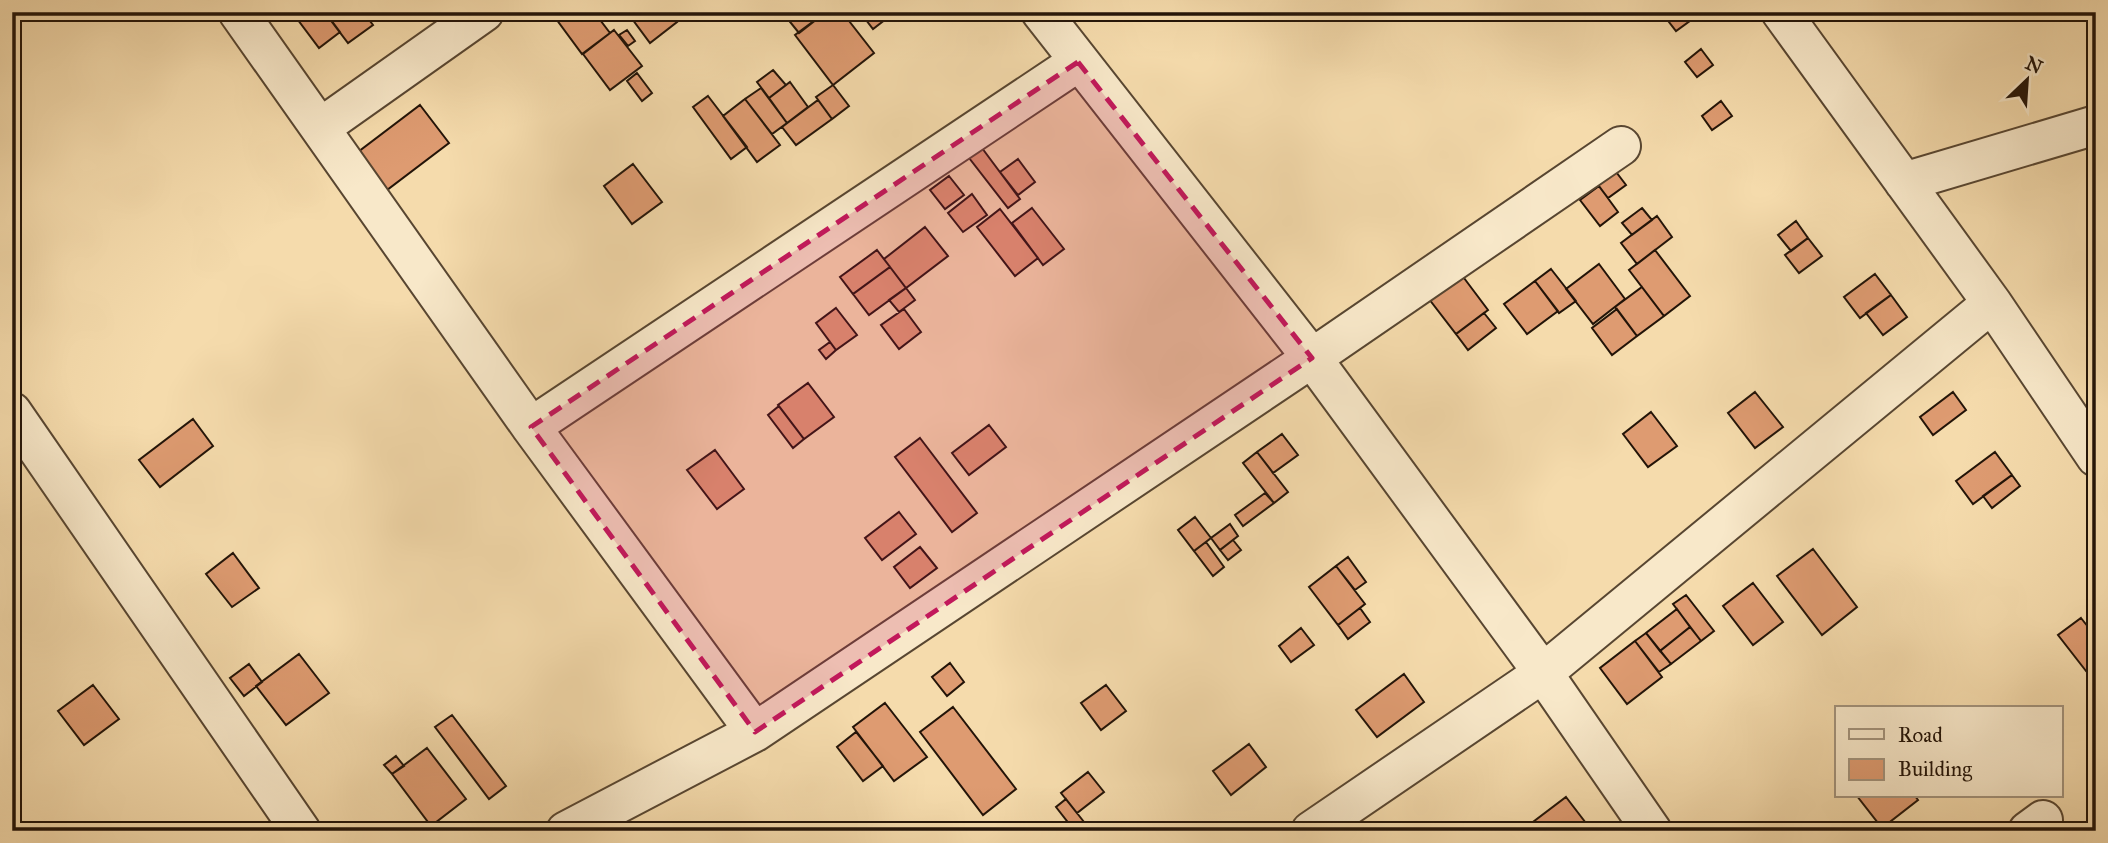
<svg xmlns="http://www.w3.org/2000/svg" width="2108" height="843" viewBox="0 0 2108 843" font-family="'IM FELL Great Primer',serif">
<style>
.building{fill:#de9b71;stroke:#231408;stroke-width:2}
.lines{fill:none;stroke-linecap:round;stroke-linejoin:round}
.street-casing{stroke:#584631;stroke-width:42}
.street{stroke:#f8e8c9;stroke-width:38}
.marked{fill:#c2185b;fill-opacity:0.2;stroke:#c2185b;stroke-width:5;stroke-dasharray:14 9;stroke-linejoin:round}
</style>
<rect width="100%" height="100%" fill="#f5dbac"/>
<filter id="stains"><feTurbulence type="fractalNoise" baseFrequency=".00286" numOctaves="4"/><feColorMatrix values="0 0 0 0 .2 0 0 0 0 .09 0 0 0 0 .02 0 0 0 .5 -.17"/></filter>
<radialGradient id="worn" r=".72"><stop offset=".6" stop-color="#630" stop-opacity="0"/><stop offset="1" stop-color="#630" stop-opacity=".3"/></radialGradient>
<!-- building -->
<path class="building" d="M292 12H325L340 32 319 48Z
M338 12H363L373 25 348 43 329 18Z
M551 12H594L610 33 582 54Z
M627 12H669L677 22 650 43Z
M792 12H826L799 33 786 17Z
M826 12H842L874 53 833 85 795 35Z
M860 12H895L873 29Z
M1690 12 1694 18 1676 31 1662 13Z
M614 30 642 66 610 90 583 54Z
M627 30 635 41 628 46 619 35Z
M1701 49 1713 65 1697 77 1685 62Z
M773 70 786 85 769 98 757 82Z
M637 73 652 93 642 101 627 81Z
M790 82 808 107 787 123 769 98Z
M833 85 849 106 832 119 816 97Z
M761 88 787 123 772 134 745 99Z
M708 96 747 147 731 159 693 107Z
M745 99 780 145 757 162 723 116Z
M818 100 832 119 796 145 782 127Z
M1721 101 1732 116 1712 130 1702 116Z
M420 105 449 143 387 190 358 152Z
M979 144 1020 199 1008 208 966 154Z
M1018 159 1035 182 1018 195 1000 172Z
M1607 160 1626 185 1608 198 1589 173Z
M633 164 662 202 632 224 604 186Z
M949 176 964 195 945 209 930 190Z
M1599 186 1618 212 1600 226 1580 200Z
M972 194 987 215 963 232 948 213Z
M1032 208 1064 249 1043 265 1012 223Z
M1642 208 1652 220 1632 235 1622 223Z
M1000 209 1038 258 1015 276 977 227Z
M1657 216 1672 237 1637 264 1621 243Z
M1796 221 1808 238 1791 251 1778 235Z
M925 227 948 256 906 288 884 259Z
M1808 238 1822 256 1799 273 1785 255Z
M877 250 890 267 853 294 840 277Z
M1655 250 1690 296 1664 316 1629 270Z
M1599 264 1625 299 1593 324 1566 289Z
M890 267 906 288 869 315 853 294Z
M1551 269 1576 301 1559 313 1535 281Z
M1461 274 1488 310 1456 334 1429 299Z
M1875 274 1891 295 1860 318 1844 297Z
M1535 281 1558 311 1527 334 1504 304Z
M1642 287 1664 316 1637 336 1615 307Z
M906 288 915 300 899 312 889 300Z
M1891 295 1907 317 1883 335 1866 313Z
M836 308 857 335 836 350 816 323Z
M904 309 921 332 899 349 881 325Z
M1617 309 1637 336 1612 355 1592 328Z
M1484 313 1496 328 1468 350 1456 334Z
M830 342 836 350 826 359 819 350Z
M808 383 834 417 804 439 778 405Z
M1755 392 1783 427 1755 448 1728 413Z
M1953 392 1966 410 1933 435 1920 417Z
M779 406 804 439 793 448 768 415Z
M1651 412 1677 446 1648 467 1623 434Z
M193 419 213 446 160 487 139 460Z
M989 425 1006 447 969 475 952 453Z
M1282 434 1298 455 1273 473 1257 452Z
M920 438 977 513 952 532 895 457Z
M715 450 744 489 717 509 687 470Z
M1257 452 1288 492 1274 503 1243 463Z
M1995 452 2012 475 1973 504 1956 481Z
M2012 475 2020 486 1992 508 1983 496Z
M1265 493 1274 503 1243 526 1235 515Z
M899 512 916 534 882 560 865 538Z
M1195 517 1211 538 1194 551 1178 530Z
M1230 524 1238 536 1220 550 1211 538Z
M1233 540 1241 550 1228 560 1220 550Z
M1206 542 1224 567 1213 576 1194 551Z
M920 547 937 568 910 588 894 567Z
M1813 549 1857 607 1822 635 1777 576Z
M233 553 259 588 232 607 206 574Z
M1348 557 1366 582 1355 590 1336 566Z
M1336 566 1365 604 1338 625 1309 587Z
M1753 583 1783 622 1753 645 1723 606Z
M1686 595 1714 631 1701 641 1673 604Z
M1360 608 1370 622 1348 639 1338 625Z
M1677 609 1690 627 1660 651 1646 633Z
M2081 618 2096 637V664L2086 671 2058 635Z
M1690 627 1701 641 1671 664 1660 651Z
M1301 628 1314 645 1291 662 1279 646Z
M1646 633 1671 664 1659 672 1635 641Z
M1635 641 1662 677 1627 704 1600 668Z
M299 654 329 693 286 725 256 686Z
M950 663 964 682 947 696 932 677Z
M249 664 262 682 244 696 230 678Z
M1404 674 1424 702 1377 737 1356 710Z
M93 685 119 719 84 745 58 711Z
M1106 685 1126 711 1101 730 1081 703Z
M885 703 927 757 894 781 853 727Z
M953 707 1016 789 983 815 920 732Z
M452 715 506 786 489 799 435 727Z
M856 732 883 766 863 781 837 747Z
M1249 744 1266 767 1231 795 1213 771Z
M427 748 466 799 431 826 392 774Z
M396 756 404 766 392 774 384 765Z
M1088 772 1104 792 1077 813 1061 793Z
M1857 796H1915L1918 800 1882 828Z
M1566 797 1592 831H1521Z
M1066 799 1084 822 1074 830 1056 807Z"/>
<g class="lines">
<defs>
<path id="street" d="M238 12 531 427 755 732
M1041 12 1312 358 1543 673 1652 831
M1781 12 1992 303 2096 457
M320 128 484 12
M1904 182 2096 125
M12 412 301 831
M531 427 1078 62
M566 831 755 732 1312 358 1621 146
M1311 831 1543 673 1992 303
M2028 831 2043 820"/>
</defs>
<!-- street casing -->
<use href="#street" class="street-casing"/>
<!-- street -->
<use href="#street" class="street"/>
</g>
<!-- marked area -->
<path class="marked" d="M1078 62 1312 358 755 732 531 427Z"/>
<!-- margin -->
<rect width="2108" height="843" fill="none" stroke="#f5dbac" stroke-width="42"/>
<rect x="14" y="14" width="2080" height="815" fill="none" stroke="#231408" stroke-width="3.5"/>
<rect x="21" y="21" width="2066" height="801" fill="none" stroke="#231408" stroke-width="2"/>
<!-- legend -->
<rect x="1835" y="706" width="228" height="91" fill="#f8e8c9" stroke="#a3937c" stroke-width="2"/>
<rect x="1849" y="729" width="35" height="10" fill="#f8e8c9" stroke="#a3937c" stroke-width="2"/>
<text x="1898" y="742" font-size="21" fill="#231408">Road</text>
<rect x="1849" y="759" width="35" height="21" fill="#de9b71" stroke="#a3937c" stroke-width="2"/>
<text x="1898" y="776" font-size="21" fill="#231408">Building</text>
<!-- north arrow -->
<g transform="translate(2027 80) rotate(25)" stroke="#f8e8c9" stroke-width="5" paint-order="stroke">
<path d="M0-5L12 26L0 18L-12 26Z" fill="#231408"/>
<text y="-10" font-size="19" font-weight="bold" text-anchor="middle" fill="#231408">N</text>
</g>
<rect width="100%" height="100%" filter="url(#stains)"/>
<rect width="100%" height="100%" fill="url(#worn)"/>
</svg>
